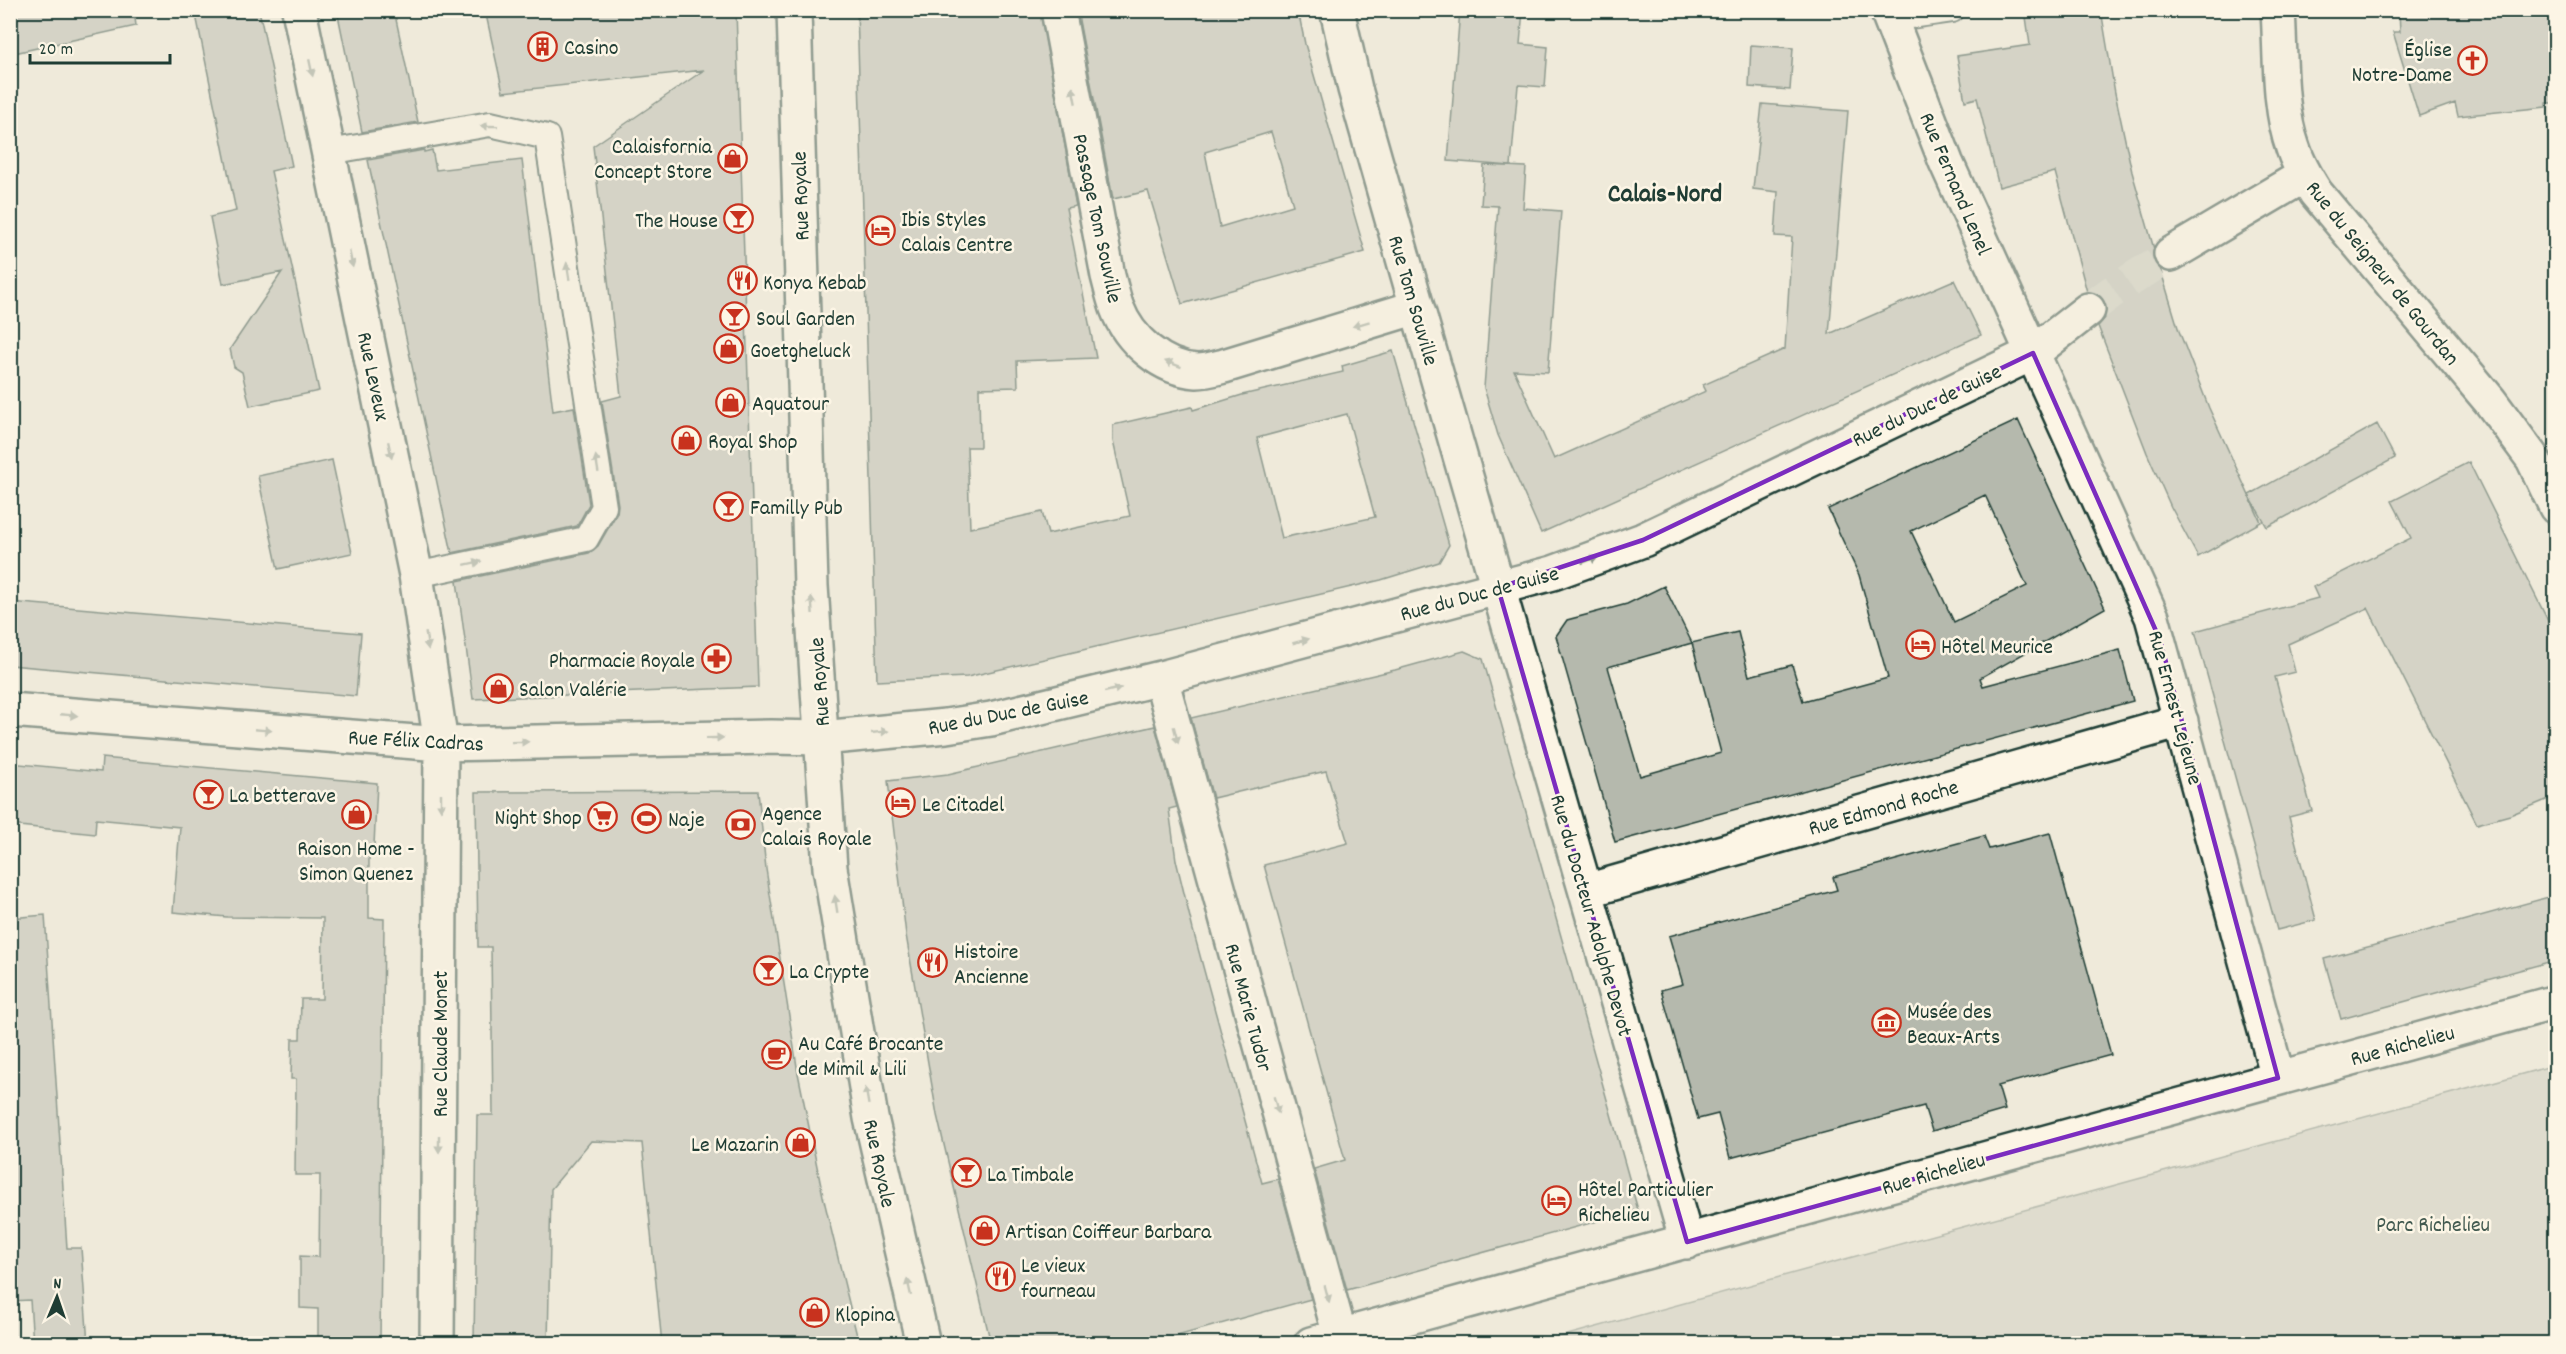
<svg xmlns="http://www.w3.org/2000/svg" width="2566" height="1354" viewBox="0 0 2566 1354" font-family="Dekko,sans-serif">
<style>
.green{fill:#cccdbf;stroke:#76857a;stroke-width:1.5}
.building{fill:#b5b9ad;stroke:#1f3d34;stroke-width:1.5;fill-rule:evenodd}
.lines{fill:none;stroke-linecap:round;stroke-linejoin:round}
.street-tunnel{stroke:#c5c7b9;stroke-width:33;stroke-dasharray:33 16;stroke-linecap:butt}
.lane-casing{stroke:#1f3d34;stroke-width:28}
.street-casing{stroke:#1f3d34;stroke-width:38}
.secondary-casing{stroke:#1f3d34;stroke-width:38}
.lane{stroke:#fcf5e5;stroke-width:24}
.street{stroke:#fcf5e5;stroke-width:33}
.secondary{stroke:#fcf5e5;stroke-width:33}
.oneway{fill:#8e998c}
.marked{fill:none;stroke:#7b2cbf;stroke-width:4.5;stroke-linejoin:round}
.labels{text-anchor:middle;stroke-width:5;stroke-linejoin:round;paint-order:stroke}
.poi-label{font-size:22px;fill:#1f3d34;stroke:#fcf5e5;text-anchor:start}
.street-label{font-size:22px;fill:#1f3d34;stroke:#fcf5e5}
.park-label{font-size:22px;fill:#425a50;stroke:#fcf5e5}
.quarter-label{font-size:26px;font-weight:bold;fill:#1f3d34;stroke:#fcf5e5}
</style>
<rect width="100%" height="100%" fill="#efeada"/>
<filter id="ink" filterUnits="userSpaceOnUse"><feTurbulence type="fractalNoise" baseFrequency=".0167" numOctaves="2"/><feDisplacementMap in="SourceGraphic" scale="12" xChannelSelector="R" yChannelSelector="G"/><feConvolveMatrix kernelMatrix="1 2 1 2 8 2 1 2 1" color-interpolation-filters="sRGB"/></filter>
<g filter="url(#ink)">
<!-- green -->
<path class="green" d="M2555 1065V1343H1538Z"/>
<!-- building -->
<path class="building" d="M10 10H134L136 26 10 54Z
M195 10H259L292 166 271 171 319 391 250 406 242 372 234 367 230 349 282 272 223 284 210 217 236 211Z
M337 10H394L418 122 362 132Z
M485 10H736L758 687 473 699 457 581 589 553 598 546 617 513 618 505 602 401 621 396 593 146 704 70 503 92Z
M857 10H1040L1076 206 1066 208 1096 358 1017 361 1018 387 979 388 980 447H967L970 528 1042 512 1048 534 1130 516 1113 441V425L1192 407 1193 410 1242 395 1343 372 1342 366 1393 351 1449 545 1439 562 1381 580 967 677 877 681ZM1347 414 1375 517 1282 538 1257 438Z
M1077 10H1298L1305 44 1365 252 1182 304 1148 191 1113 199ZM1271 132 1293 205 1220 227 1205 152Z
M1460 10H1523L1520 44 1548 47 1545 87 1518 85 1511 166 1448 161Z
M2025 10H2101L2115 93 2132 172 2154 249 2155 263 2160 268 2179 331 2209 408 2261 522 2198 557 2171 507 2147 453 2098 326 2105 318 2106 307 2102 298 2096 293 2087 292 2055 172 1999 187 1977 98 1965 101 1957 56 2030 45Z
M2399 10H2556V103H2546V107L2458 116 2455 103 2419 116 2393 32H2400Z
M1751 45 1793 48 1790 90 1749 87Z
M1762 104 1848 111 1829 334 1954 280 1981 335 1541 533 1498 435 1484 388 1498 206 1481 205 1484 165 1526 167 1523 208 1561 211 1548 372 1514 370 1554 459 1706 391 1703 385 1785 349 1792 237 1775 236 1778 192 1753 189Z
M424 150V152L432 150 436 170 522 160 553 411 574 407 589 504 577 526 452 553 368 160Z
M2018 420 2105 608 1980 678 1983 686 2120 650 2133 701 1615 842 1556 636 1567 620 1627 604 1664 586 1692 643 1738 632 1749 676 1792 665 1803 701 1888 678 1859 575 1828 509ZM1985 495 2027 586 1954 622 1911 531ZM1692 643 1721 753 1640 776 1608 667Z
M2377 424 2395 458 2267 527 2249 495Z
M332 460 352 553 278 569 258 476Z
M2469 462 2556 637V796L2510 815 2477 824 2368 608 2288 644 2295 672 2275 677 2312 811 2289 817 2316 920 2277 930 2195 631 2318 598 2313 587 2411 538 2392 501Z
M10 602 361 633 356 696 10 665Z
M1464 651 1483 659 1638 1210 1347 1290 1314 1169 1345 1160 1264 865 1348 843 1326 771 1213 798 1191 718 1395 670Z
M1155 726 1177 807 1169 809 1176 860 1193 930 1262 1183 1278 1179 1311 1299 1148 1344H991L937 1115 906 935 888 781 948 774Z
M102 758 377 783 374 845H369V918L384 919 380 1344H318V1309L300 1308V1256L319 1257 320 1175H295L296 1079H291L292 1039H300L301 999H322L323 918 227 917 173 912 180 827 96 819 95 834 10 825V763L101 772Z
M758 791 766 869 798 1073 823 1196 859 1344H662L642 1143 591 1141 551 1189 548 1344H474L477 1115H493L491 947H478L476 792Z
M2050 833 2111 1055 1998 1086 2005 1110 1932 1131 1924 1106 1730 1158 1718 1114 1698 1119 1661 990 1683 984 1669 936 1837 890 1833 877 1984 836 1989 849Z
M2556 895V960L2341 1019 2324 959Z
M45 915 67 1248H81L88 1344H33L30 1300 10 1301V918Z"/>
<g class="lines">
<!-- street-tunnel -->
<path class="street-tunnel" d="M2088 310 2112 292 2171 254"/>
<defs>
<path id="lane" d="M1890 19 1952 10
M329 152 490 124 547 137 604 507 586 539 416 575"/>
<path id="street" d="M299 10 416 575 441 744 437 1344
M1058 10 1108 276C1111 287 1113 297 1117 308 1129 340 1162 369 1197 371 1206 371 1216 368 1224 366L1417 307
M1337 10 1355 89 1417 307 1687 1242
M1887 10 1946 162 2152 617 2278 1078
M2278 10C2281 55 2278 106 2293 148 2298 164 2307 179 2316 193L2490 401 2533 459 2556 507
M2171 254 2305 175
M1161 678 1340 1336
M10 710 441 744 771 737 822 738 946 726 991 719 1161 678 1553 573 1643 540 2033 353 2088 310
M1586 891 2181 721
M1311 1344 2556 1002"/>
<path id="secondary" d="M794 10 811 586 830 868 871 1118 923 1344"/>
</defs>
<!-- lane casing -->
<use href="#lane" class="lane-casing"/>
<!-- street casing -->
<use href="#street" class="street-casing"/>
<!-- secondary casing -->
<use href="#secondary" class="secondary-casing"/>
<!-- lane -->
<use href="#lane" class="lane"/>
<!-- street -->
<use href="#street" class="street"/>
<!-- secondary -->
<use href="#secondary" class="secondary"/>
</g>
<!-- one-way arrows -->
<defs><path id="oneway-solid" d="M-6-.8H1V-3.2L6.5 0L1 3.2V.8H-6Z" transform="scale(1.5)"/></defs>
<g class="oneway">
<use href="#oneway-solid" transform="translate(311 68) rotate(78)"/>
<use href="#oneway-solid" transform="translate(1074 95) rotate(-101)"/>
<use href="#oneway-solid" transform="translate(489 126) rotate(-179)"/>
<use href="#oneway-solid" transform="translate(351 259) rotate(78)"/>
<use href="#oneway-solid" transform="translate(568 271) rotate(-99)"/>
<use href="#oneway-solid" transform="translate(1361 324) rotate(163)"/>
<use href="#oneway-solid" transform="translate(1173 364) rotate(-160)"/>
<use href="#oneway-solid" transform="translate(390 450) rotate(78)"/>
<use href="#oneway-solid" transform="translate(597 464) rotate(-99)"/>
<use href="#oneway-solid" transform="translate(1590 560) rotate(-20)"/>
<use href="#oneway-solid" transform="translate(473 563) rotate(-12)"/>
<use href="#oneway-solid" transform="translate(812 605) rotate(-94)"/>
<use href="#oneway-solid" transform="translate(427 641) rotate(81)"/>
<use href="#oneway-solid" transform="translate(1301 641) rotate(-15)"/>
<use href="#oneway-solid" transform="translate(1113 690) rotate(-13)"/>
<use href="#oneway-solid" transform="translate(69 715) rotate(5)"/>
<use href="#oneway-solid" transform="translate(263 730) rotate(5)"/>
<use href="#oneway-solid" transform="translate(880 732) rotate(-6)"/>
<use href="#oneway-solid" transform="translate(1176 735) rotate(75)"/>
<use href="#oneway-solid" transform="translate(715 738) rotate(-1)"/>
<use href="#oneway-solid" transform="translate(520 742) rotate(-1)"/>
<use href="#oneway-solid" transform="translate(441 802) rotate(90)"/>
<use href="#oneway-solid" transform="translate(836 904) rotate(-99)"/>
<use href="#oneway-solid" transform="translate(867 1096) rotate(-100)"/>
<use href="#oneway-solid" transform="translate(1276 1105) rotate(75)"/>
<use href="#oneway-solid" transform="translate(439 1144) rotate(90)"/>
<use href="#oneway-solid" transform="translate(909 1287) rotate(-103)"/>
<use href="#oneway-solid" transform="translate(1327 1294) rotate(75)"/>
</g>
</g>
<!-- marked area -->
<path d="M0 0H2566V1354H0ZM2033 353 2160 640 2278 1078 1687 1242 1498 588 1643 540Z" fill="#efeada" fill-opacity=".55" fill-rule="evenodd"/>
<path class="marked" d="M2033 353 2160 640 2278 1078 1687 1242 1498 588 1643 540Z"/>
<!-- icons -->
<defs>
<symbol id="building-ring" viewBox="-11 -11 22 22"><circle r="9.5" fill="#fcf5e5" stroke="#c8321e" stroke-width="1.5"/><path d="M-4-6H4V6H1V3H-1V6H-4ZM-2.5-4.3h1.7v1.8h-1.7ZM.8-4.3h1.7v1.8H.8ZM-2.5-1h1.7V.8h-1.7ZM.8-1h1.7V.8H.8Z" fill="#c8321e"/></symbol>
<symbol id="church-ring" viewBox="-11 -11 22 22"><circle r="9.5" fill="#fcf5e5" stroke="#c8321e" stroke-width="1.5"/><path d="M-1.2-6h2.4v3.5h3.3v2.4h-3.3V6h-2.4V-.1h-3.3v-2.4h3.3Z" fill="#c8321e"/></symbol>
<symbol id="shop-ring" viewBox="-11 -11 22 22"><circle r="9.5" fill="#fcf5e5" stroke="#c8321e" stroke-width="1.5"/><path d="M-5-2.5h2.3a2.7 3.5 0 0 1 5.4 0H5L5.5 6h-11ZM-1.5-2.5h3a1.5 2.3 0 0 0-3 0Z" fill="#c8321e"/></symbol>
<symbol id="bar-ring" viewBox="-11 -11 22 22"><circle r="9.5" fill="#fcf5e5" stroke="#c8321e" stroke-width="1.5"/><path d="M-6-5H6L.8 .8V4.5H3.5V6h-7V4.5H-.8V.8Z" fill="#c8321e"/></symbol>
<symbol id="hotel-ring" viewBox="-11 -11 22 22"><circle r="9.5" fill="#fcf5e5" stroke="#c8321e" stroke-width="1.5"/><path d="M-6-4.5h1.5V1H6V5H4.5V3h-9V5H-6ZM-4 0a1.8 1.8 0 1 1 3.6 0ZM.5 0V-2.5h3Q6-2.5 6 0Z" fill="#c8321e"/></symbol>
<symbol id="restaurant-ring" viewBox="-11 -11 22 22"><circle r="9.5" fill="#fcf5e5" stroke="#c8321e" stroke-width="1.5"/><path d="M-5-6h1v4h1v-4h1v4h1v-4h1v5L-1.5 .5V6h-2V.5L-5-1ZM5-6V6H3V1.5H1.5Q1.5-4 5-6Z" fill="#c8321e"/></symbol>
<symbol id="pharmacy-ring" viewBox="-11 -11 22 22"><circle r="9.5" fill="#fcf5e5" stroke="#c8321e" stroke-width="1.5"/><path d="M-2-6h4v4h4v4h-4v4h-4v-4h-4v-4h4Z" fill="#c8321e"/></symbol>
<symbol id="supermarket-ring" viewBox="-11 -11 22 22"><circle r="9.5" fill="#fcf5e5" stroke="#c8321e" stroke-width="1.5"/><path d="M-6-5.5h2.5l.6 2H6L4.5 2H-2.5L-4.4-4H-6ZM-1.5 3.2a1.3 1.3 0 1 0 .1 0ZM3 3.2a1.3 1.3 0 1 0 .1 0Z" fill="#c8321e"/></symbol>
<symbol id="stadium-ring" viewBox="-11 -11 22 22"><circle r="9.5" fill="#fcf5e5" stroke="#c8321e" stroke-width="1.5"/><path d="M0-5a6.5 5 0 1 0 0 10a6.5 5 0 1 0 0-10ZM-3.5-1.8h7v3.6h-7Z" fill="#c8321e"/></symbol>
<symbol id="bank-ring" viewBox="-11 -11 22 22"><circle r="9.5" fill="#fcf5e5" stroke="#c8321e" stroke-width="1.5"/><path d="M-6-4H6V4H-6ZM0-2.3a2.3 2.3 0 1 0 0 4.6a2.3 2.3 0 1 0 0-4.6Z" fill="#c8321e"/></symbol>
<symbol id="museum-ring" viewBox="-11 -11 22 22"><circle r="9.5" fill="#fcf5e5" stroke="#c8321e" stroke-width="1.5"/><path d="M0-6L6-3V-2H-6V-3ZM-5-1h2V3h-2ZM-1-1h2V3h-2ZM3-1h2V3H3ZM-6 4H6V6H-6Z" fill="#c8321e"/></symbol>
<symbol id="cafe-ring" viewBox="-11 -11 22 22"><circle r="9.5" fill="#fcf5e5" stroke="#c8321e" stroke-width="1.5"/><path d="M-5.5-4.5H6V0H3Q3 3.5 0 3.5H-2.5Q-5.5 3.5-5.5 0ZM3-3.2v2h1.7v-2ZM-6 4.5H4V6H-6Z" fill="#c8321e"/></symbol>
</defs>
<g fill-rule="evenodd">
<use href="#building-ring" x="526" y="30" width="33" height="33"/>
<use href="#church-ring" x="2456" y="44" width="33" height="33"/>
<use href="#shop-ring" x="716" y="142" width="33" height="33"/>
<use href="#bar-ring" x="722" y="202" width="33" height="33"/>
<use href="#hotel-ring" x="864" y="214" width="33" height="33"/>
<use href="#restaurant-ring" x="726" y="264" width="33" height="33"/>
<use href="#bar-ring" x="718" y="300" width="33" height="33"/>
<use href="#shop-ring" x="712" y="332" width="33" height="33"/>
<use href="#shop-ring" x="714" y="386" width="33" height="33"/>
<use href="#shop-ring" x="670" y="424" width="33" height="33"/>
<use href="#bar-ring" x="712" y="490" width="33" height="33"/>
<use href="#hotel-ring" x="1904" y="628" width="33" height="33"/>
<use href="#pharmacy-ring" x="700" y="642" width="33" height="33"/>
<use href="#shop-ring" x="482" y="672" width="33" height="33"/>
<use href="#bar-ring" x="192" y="778" width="33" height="33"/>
<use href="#hotel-ring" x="884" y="786" width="33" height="33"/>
<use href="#shop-ring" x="340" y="798" width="33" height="33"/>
<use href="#supermarket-ring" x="586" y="800" width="33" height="33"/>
<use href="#stadium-ring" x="630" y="802" width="33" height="33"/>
<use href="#bank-ring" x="724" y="808" width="33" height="33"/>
<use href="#restaurant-ring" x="916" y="946" width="33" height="33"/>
<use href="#bar-ring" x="752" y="954" width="33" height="33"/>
<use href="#museum-ring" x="1870" y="1006" width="33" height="33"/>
<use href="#cafe-ring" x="760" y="1038" width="33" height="33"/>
<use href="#shop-ring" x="784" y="1126" width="33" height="33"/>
<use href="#bar-ring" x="950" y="1156" width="33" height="33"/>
<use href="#hotel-ring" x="1540" y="1184" width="33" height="33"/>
<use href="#shop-ring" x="968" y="1214" width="33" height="33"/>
<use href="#restaurant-ring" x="984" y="1260" width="33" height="33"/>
<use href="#shop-ring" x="798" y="1296" width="33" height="33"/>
</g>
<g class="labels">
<!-- poi labels -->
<g class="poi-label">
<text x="564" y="54">Casino</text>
<text x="2452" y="56" text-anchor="end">Église<tspan x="2452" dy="25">Notre-Dame</tspan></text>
<text x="712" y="153" text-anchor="end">Calaisfornia<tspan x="712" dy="25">Concept Store</tspan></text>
<text x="901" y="226">Ibis Styles<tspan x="901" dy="25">Calais Centre</tspan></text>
<text x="718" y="227" text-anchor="end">The House</text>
<text x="763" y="289">Konya Kebab</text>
<text x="756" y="325">Soul Garden</text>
<text x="750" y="357">Goetgheluck</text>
<text x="752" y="410">Aquatour</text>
<text x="708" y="448">Royal Shop</text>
<text x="750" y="514">Familly Pub</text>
<text x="1941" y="653">Hôtel Meurice</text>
<text x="695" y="667" text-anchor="end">Pharmacie Royale</text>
<text x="519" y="696">Salon Valérie</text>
<text x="229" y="802">La betterave</text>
<text x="922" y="811">Le Citadel</text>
<text x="762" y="820">Agence<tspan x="762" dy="25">Calais Royale</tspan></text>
<text x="582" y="824" text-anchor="end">Night Shop</text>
<text x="668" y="826">Naje</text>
<text x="356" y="855" text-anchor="middle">Raison Home -<tspan x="356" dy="25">Simon Quenez</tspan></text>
<text x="954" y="958">Histoire<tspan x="954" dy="25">Ancienne</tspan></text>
<text x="789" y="978">La Crypte</text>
<text x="1907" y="1018">Musée des<tspan x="1907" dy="25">Beaux-Arts</tspan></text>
<text x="798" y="1050">Au Café Brocante<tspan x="798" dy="25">de Mimil &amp; Lili</tspan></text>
<text x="779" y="1151" text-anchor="end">Le Mazarin</text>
<text x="987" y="1181">La Timbale</text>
<text x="1578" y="1196">Hôtel Particulier<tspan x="1578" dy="25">Richelieu</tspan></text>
<text x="1005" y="1238">Artisan Coiffeur Barbara</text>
<text x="1021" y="1272">Le vieux<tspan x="1021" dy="25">fourneau</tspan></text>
<text x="835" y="1321">Klopina</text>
</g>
<!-- street labels -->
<g class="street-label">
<text transform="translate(1957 183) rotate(67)" y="8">Rue Fernand Lenel</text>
<text transform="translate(799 196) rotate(-92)" y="8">Rue Royale</text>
<text transform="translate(1099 218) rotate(78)" y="8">Passage Tom Souville</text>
<text transform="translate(2384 272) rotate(51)" y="8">Rue du Seigneur de Gourdan</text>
<text transform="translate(1415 300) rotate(74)" y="8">Rue Tom Souville</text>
<text transform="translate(375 376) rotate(78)" y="8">Rue Leveux</text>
<text transform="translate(1926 404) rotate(-26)" y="8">Rue du Duc de Guise</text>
<text transform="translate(1479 592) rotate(-15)" y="8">Rue du Duc de Guise</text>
<text transform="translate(818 682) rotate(-94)" y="8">Rue Royale</text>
<text transform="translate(2177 707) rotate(75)" y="8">Rue Ernest Lejeune</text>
<text transform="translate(1008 711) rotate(-11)" y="8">Rue du Duc de Guise</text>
<text transform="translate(416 739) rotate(3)" y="8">Rue Félix Cadras</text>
<text transform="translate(1883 806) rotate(-16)" y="8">Rue Edmond Roche</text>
<text transform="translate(1593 915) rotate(74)" y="8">Rue du Docteur Adolphe Devot</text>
<text transform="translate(1250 1007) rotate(75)" y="8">Rue Marie Tudor</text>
<text transform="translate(439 1044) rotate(-90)" y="8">Rue Claude Monet</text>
<text transform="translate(2402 1044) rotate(-15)" y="8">Rue Richelieu</text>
<text transform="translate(881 1163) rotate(78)" y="8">Rue Royale</text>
<text transform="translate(1933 1172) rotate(-16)" y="8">Rue Richelieu</text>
</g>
<!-- park labels -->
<g class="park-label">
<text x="2433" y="1231">Parc Richelieu</text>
</g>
<!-- quarter labels -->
<g class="quarter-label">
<text x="1665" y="201">Calais-Nord</text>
</g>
</g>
<!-- margin -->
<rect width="2566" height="1354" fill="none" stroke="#fcf5e5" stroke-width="36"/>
<rect x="18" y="18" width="2530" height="1318" fill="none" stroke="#1f3d34" stroke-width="2" filter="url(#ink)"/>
<!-- north arrow -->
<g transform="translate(57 1297) rotate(2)" stroke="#fcf5e5" stroke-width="4.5" paint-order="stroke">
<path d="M0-4.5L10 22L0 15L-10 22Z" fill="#1f3d34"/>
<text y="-9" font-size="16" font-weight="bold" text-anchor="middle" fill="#1f3d34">N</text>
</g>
<!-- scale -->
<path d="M30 54v9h140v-9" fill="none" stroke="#1f3d34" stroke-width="3"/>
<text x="39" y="54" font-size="18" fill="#1f3d34" stroke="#fcf5e5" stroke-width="4.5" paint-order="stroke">20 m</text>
</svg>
